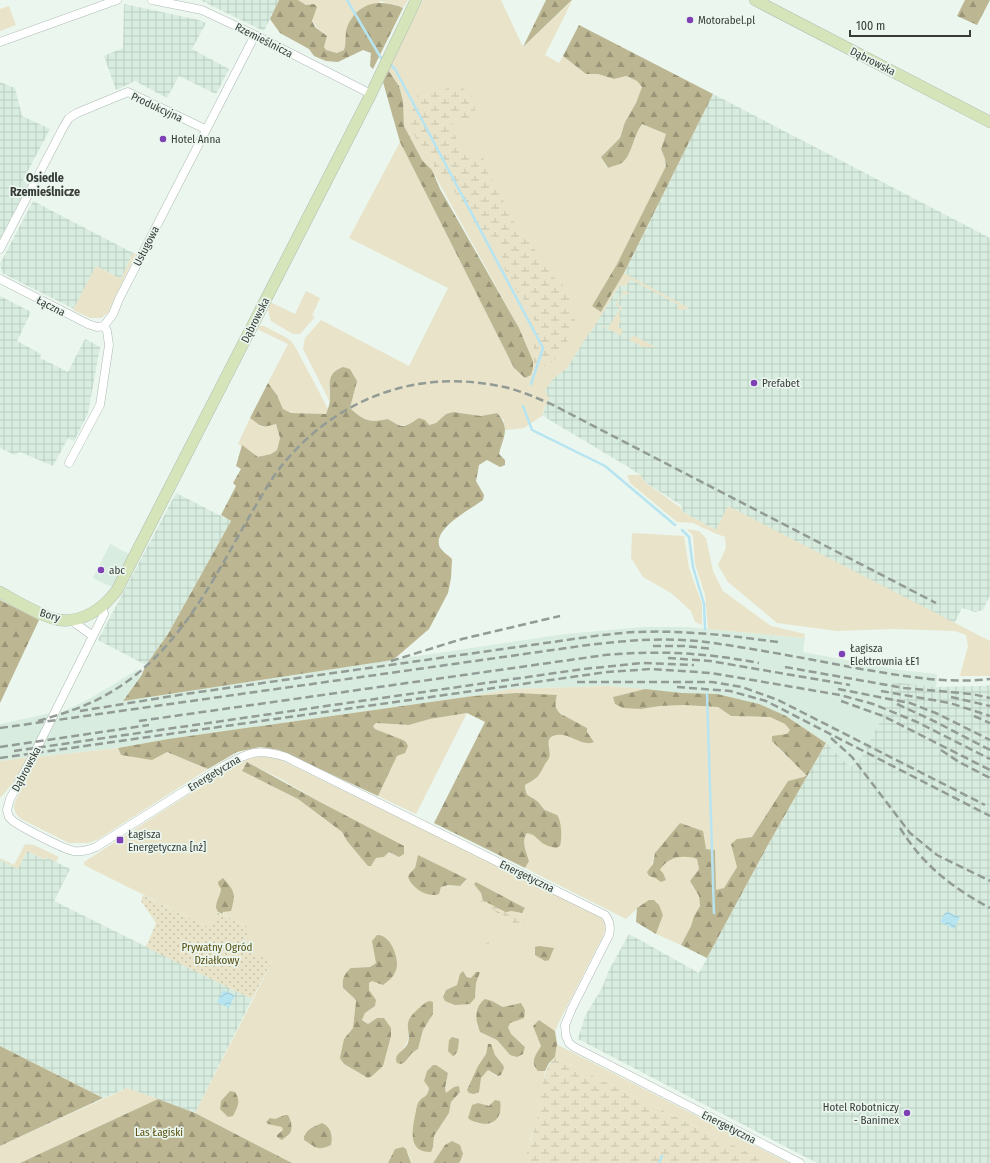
<svg xmlns="http://www.w3.org/2000/svg" width="990" height="1163" viewBox="0 0 990 1163" font-family="'Fira Sans Condensed',sans-serif">
<style>
.built{fill:#d8ede0}
.industrial{fill:url(#industrial-grid)}
.grass{fill:#e9e4c9;fill-rule:evenodd}
.forest{fill:url(#forest-firs)}
.wetland{fill:url(#wetland-marsh)}
.park{fill:url(#park-dots)}
.water{fill:url(#water-waves)}
.lines{fill:none;stroke-linecap:round;stroke-linejoin:round}
.stream{stroke:#b7e4f1;stroke-width:2.5}
.street-casing{stroke:#afbbb4;stroke-width:9}
.secondary-casing{stroke:#afbbb4;stroke-width:12}
.street{stroke:#fff;stroke-width:8}
.secondary{stroke:#d6e5b9;stroke-width:11}
.rail{stroke:#929b95;stroke-width:2.5;stroke-dasharray:8 4;stroke-linecap:butt}
.poi-dot{fill:#7f40b5;stroke:#eaf6ee;stroke-width:1.5}
.labels{text-anchor:middle;stroke-width:3.5;stroke-linejoin:round;paint-order:stroke}
.poi-label{font-size:11px;fill:#373c39;stroke:#eaf6ee;text-anchor:start}
.street-label{font-size:11px;fill:#373c39;stroke:#eaf6ee}
.park-label{font-size:11px;fill:#584d0f;stroke:#eaf6ee}
.neighbourhood-label{font-size:12px;font-weight:bold;fill:#373c39;stroke:#eaf6ee}
</style>
<defs>
<pattern id="industrial-grid" width="8" height="8" patternUnits="userSpaceOnUse"><rect width="8" height="8" fill="#d8ede0"/><path d="M0 4h8M4 0v8" fill="none" stroke="#baccc1"/></pattern>
<pattern id="forest-firs" width="22" height="20" patternUnits="userSpaceOnUse"><rect width="22" height="20" fill="#bdb692"/><path d="M5 1l3.5 6h-7zM16 11l3.5 6h-7z" fill="#9a9578"/></pattern>
<pattern id="wetland-marsh" width="20" height="14" patternUnits="userSpaceOnUse"><rect width="20" height="14" fill="#e9e4c9"/><path d="M1 5h8M5 5V1M11 12h8M15 12V8" fill="none" stroke="#c8c4ad"/></pattern>
<pattern id="park-dots" width="8" height="8" patternUnits="userSpaceOnUse"><rect width="8" height="8" fill="#e9e4c9"/><path d="M2 2h.1M6 6h.1" fill="none" stroke="#c8c4ad" stroke-width="1.8" stroke-linecap="round"/></pattern>
<pattern id="water-waves" width="16" height="10" patternUnits="userSpaceOnUse"><rect width="16" height="10" fill="#b7e4f1"/><path d="M0 5q4-4 8 0t8 0" fill="none" stroke="#9ec4cf"/></pattern>
</defs>
<rect width="100%" height="100%" fill="#eaf6ee"/>
<!-- built -->
<path class="built" d="M110 544 131 555 114 588 93 578Z
M643 627H688L805 638 803 652 899 670 937 674 936 687 893 682 883 716 859 761 850 767 826 743 786 716 717 694 682 693 607 686 511 689 473 696 168 739 118 748 37 757 60 713 89 699 137 670 141 676 123 700 565 634Z
M51 713 29 757 0 761V724Z"/>
<!-- industrial -->
<path class="industrial" d="M200 0H279L264 31Z
M124 4 199 20 206 23 192 49 229 69 216 94 179 76 167 98 135 81 116 90 104 56 123 48Z
M0 82 15 88 22 116 50 129 23 180 28 185 0 239Z
M713 94 990 238V595L983 610 975 612 962 608 954 624 728 507 716 530 683 512 681 505 646 483 640 475 630 468 543 416 544 409 549 398 544 391 553 379 567 368 624 273Z
M33 201 133 253 121 279 96 266 74 309 2 273 0 264Z
M0 296 31 312 17 341 41 354 40 358 68 372 85 339 100 347 88 413 74 441 68 438 53 466 20 452 15 455 0 448Z
M176 493 231 521 168 634 146 665 98 640Z
M893 682 936 687 983 686 990 685V1163H817L578 1039 585 1016 602 988 609 970 629 934 699 973 769 843 826 743 850 767 859 761 883 716Z
M27 851 45 860 46 857 70 869 54 901 252 999 195 1113 127 1088 103 1098 0 1046V860L18 869Z"/>
<!-- grass -->
<path class="grass" d="M298 0H408L403 8 381 1 346 34 347 42 344 50 337 53 326 50 324 47 327 36C311 23 311 24 314 4L306 5Z
M423 0H501L523 47 572 1 545 55 559 63 563 56 586 74H598L614 79 625 76 637 81 642 87 636 103 625 122 620 138 601 157 607 168 628 153 637 131 642 124 666 134 661 149 665 159 666 166 617 264 592 306 601 312 624 273 689 308 687 309 677 310 679 305 630 279 627 285 619 286 591 332 589 333 567 368 553 379 545 391 549 398 543 411V415L524 428 505 430 504 420 497 413 481 416 453 412 446 414 436 423 429 425 419 418C404 427 404 429 388 419 369 423 364 421 350 408L357 381 350 369C337 365 330 373 329 386 328 392 331 397 330 402L303 349 305 338 321 320 409 366 448 288 349 238 400 142 514 368 525 378 533 361 519 328 432 170 422 160 404 126 403 101 399 86 388 70Z
M9 6 16 25 0 31V9Z
M133 253 136 254 115 297 108 313 101 318H90L73 310 96 266 121 279Z
M306 291 320 298 312 316 315 317 300 334H293L271 321 268 310 270 302 295 314Z
M623 291H626L629 293 626 295 622 294 617 304 622 307 619 314 621 320 618 327 623 330 621 335 630 340 633 335 656 347H643L602 326 603 325 608 328 620 308 615 305Z
M259 326H264L287 338 292 342 298 352 328 409 326 414 291 413 283 409 277 395 268 383 288 344 257 329Z
M250 418 261 427 276 424 280 438 277 450 271 454 258 457 238 444Z
M627 475H640L646 483 681 508 683 512 716 530 728 506 990 641V676H960L968 646 966 635 955 631 893 629 837 631 777 623 728 582 718 565 726 548 725 537 712 532 693 523 677 522 630 483Z
M687 529 699 531 706 538 713 571 723 591 771 626 805 634 804 638 708 629 705 595 695 564 693 536Z
M632 533 684 536 689 568 702 604V625L695 622 691 611 671 593 643 577 631 558Z
M607 686 645 689 613 697 641 709 660 706 684 705 718 707 731 716 770 717 785 724 790 730 777 747 807 776 788 781 752 837 737 839V867L724 888 716 891 715 850 706 849 680 823 655 853 649 876 655 878 661 882 659 870 664 863 671 859 685 856 697 859 699 869 690 881 699 896 700 906 694 916 691 926 681 945 656 934 663 915 654 900C643 901 634 912 626 919L525 868 529 861C526 852 521 841 527 833L535 835 541 842 559 818C555 813 549 813 544 809 542 807 540 804 538 802 529 794 526 799 525 785 538 777 537 779 544 765 545 763 549 760 549 757 551 750 544 737 555 735 570 732 579 744 594 742L587 732 558 711C554 706 555 702 557 696L517 693 473 696 511 689Z
M467 713 416 814 378 796 397 756 408 746 406 742 403 740 375 729 373 726 376 723 409 725 430 719Z
M118 748 121 755 167 752 208 769 97 840 88 843H69L21 819C15 813 13 810 15 802L37 757Z
M262 756 279 759 600 916C606 924 606 928 603 936L561 1018 555 1031 539 1020 541 1046 533 1062 538 1071H545L537 1123 531 1138 527 1155 522 1163H458L460 1162 439 1154 433 1163H411L408 1152 395 1149 388 1163H292L195 1113 272 962 242 946 250 928 223 914 234 894 218 884 221 889 216 908 218 912 210 928 84 865V862L217 776 248 759ZM247 762 281 779 320 802 399 857 389 852 384 857 376 858 371 866 347 841 342 832 298 799 242 771ZM418 856V855L467 880 460 886 448 885 441 887 439 894 409 874 415 868ZM476 882 525 908 522 913 511 911 504 913 482 898 481 893ZM373 941 383 984 372 981 369 983V990L375 1006 365 1013 362 1019 368 1024 377 1018 368 1078 344 1064V1039L353 1028 356 1001 354 998 343 988 351 968 370 967 376 963ZM463 972C467 976 471 979 476 983L475 998 444 993 446 990 457 985ZM492 1001 503 1007 510 1023 508 1027 511 1034 525 1047 510 1055 497 1040 480 1032 477 1025ZM433 1014 423 1030 418 1049 412 1053 405 1062 397 1056C408 1044 409 1042 408 1026ZM488 1044 495 1055 503 1065 501 1075 496 1076 488 1070 481 1078 478 1066 486 1054ZM448 1073 445 1088 446 1094 454 1087H459L460 1092 451 1102 449 1113 434 1136 433 1147 418 1103 427 1096 429 1088Z
M29 757C21 773 12 785 0 798V761Z
M25 844 34 845 59 857 56 862 46 857 45 860 27 851 18 869 0 860V858L14 865Z
M557 1044 560 1046 789 1163H769L555 1057Z
M127 1088 158 1099 20 1163H0V1146Z"/>
<!-- forest -->
<path class="forest" d="M279 0H298L306 5 314 4 317 7 312 21 315 27 327 36 324 47 326 50 337 53 344 50C347 42 344 33 348 25 349 22 352 18 354 15 368 0 384 1 403 8L373 69 370 66 371 53 363 50 338 62 326 61 314 56 309 49 280 33 270 19Z
M546 0H572L523 47Z
M965 0H990L977 25 957 16Z
M579 25 713 94 624 273 601 312 592 306 617 264 666 166 665 159 661 149 666 134 642 124C634 134 632 154 623 162 619 165 612 166 608 168L601 157 620 138 625 122 636 103 642 87 637 81 626 76 614 79 598 74H586L563 56Z
M388 70 399 86 403 101 404 126 422 160 432 170 440 189 519 328 533 361V368L531 375 525 378 514 368 400 142 383 82Z
M343 367 350 369 357 381 350 408C364 421 369 423 388 419 404 429 403 428 419 418L425 420 429 425 436 423 446 414 453 412 481 416 497 413C511 428 503 437 499 454L505 460V465L500 467 487 460 479 465 476 481 484 495 483 500C471 509 435 527 439 545 440 550 448 555 452 559L451 578 448 593 429 629 393 660 123 701 141 676 146 665 168 634 231 521 221 515 236 486 233 483 241 469 236 466 242 445 258 457 271 454 277 450 280 438 276 424C261 428 263 428 250 418L268 383 277 395 283 409 291 413 326 414C328 409 330 403 330 399 330 384 326 373 343 367Z
M0 600 39 620 0 703Z
M645 689 682 693 717 694 759 704 786 716 826 743 769 843 707 958 681 945 691 926 694 916 700 906 699 896 690 881 699 869 697 859C683 854 667 857 660 870L663 873 666 880 661 882 655 878 649 876 647 872 653 864 655 853 680 823 703 831 706 849 715 850 716 890 724 888 737 867 731 844 737 839 752 837 788 781 807 776 772 741V736L787 734 790 730 785 724 770 717 731 716 718 707 684 705 660 706 641 709 623 708 615 704 613 697Z
M517 693 557 695C555 704 554 708 561 714L587 728V732L594 742C582 748 568 730 553 736 544 739 552 752 549 758 548 761 545 763 544 766 538 778 537 778 525 785 526 798 528 794 537 801 540 803 542 808 545 810 549 812 553 813 557 815 562 821 562 839 560 846L556 848C551 847 544 845 540 841 534 836 535 835 527 833 521 841 526 852 529 861L525 868 434 823 485 722 467 713 430 719 409 725 376 723 373 726 375 729 403 740 406 742 408 746 405 753 397 756 378 796 279 750 260 747 237 752 208 769 167 752 152 760 121 755 118 748 168 739 473 696Z
M247 762 320 802 404 846V854L399 857 389 852 384 857 376 858 371 866H368L347 841 342 832 298 799 242 771Z
M418 855 467 879 460 886 448 885 441 887 439 894C427 898 412 888 408 877L409 874 415 868Z
M223 878C235 891 236 894 231 911L223 912V914L218 912 216 908C216 901 220 896 221 889L218 884V882Z
M476 882 525 908 522 913 511 911 504 913H498L483 901 481 893 474 884Z
M649 900H654L659 905 663 915 656 934 636 922 637 908Z
M377 935C391 934 400 960 396 970 394 977 388 981 383 985L372 981 369 983V990L376 1000 375 1006 365 1013 362 1020 368 1024 377 1018H384L391 1028V1036L383 1066 372 1076 368 1078 344 1064 340 1058 344 1039 353 1028 356 1001 354 998 343 988C342 979 344 974 351 968L370 967 376 963 372 941Z
M539 946 554 948 549 960 545 961 535 955V947Z
M463 971 467 977 471 978 476 972H480L476 983 475 998 470 1004 455 1005 445 1001 443 997 446 990 457 985 460 974Z
M485 999 492 1001 503 1007 521 1003 525 1010 524 1018 510 1023 508 1027 511 1034 525 1047 523 1054 517 1057 510 1055 497 1040 480 1032C475 1020 474 1007 485 999Z
M430 1001 433 1002V1014L423 1030 418 1049 412 1053 405 1062 401 1064 397 1063C393 1054 403 1052 407 1045 411 1039 407 1030 408 1023 409 1017 415 1012 419 1008 423 1005 425 1002 430 1001Z
M539 1020 555 1031 557 1044 555 1057 549 1063 545 1071H538C529 1062 536 1055 541 1046L533 1026Z
M452 1037 459 1039C458 1046 459 1053 453 1056L448 1051 449 1040Z
M488 1044H491L495 1055 503 1065 504 1068 501 1075 498 1076 488 1070 481 1078 479 1092 474 1094 469 1093 467 1090 478 1066 486 1054Z
M0 1046 103 1098 0 1146Z
M433 1065H436L448 1073 445 1088 446 1093 454 1087 459 1086 460 1092 451 1102 449 1113 434 1136 433 1147 431 1152C408 1153 412 1130 415 1116 416 1112 416 1107 418 1103 422 1096 428 1098 429 1088L424 1081 427 1071Z
M230 1091 235 1092C241 1102 238 1106 233 1116L228 1117 220 1109 221 1101Z
M158 1099 195 1113 292 1163H20Z
M495 1100 500 1101C503 1118 493 1128 476 1122 473 1121 471 1121 468 1118L472 1105 478 1103 489 1106Z
M285 1115H288C291 1120 293 1128 290 1133 289 1135 284 1138 282 1140L277 1137V1135L283 1130 282 1127 268 1124 266 1122 270 1118 275 1119Z
M322 1123C331 1127 333 1136 331 1145 317 1151 317 1148 304 1140 304 1130 313 1127 322 1123Z
M452 1141 460 1145 463 1154 460 1162 458 1163H433L445 1145Z
M403 1147 406 1149 411 1163H388L395 1149Z"/>
<!-- wetland -->
<path class="wetland" d="M452 86C457 87 464 88 467 91 475 97 477 109 473 118L452 120C452 132 458 146 468 154L479 153 483 156 486 169 511 215 520 236 531 243 539 257 546 261 549 273 563 285 570 296V311L575 320 568 331 567 346 564 350 550 364 540 368 534 365V346L537 336 538 329 527 304 512 285 505 270 503 260 498 248 482 239 471 216 454 191 447 182 436 173 433 163 424 154 410 127C414 112 409 100 424 90L441 91Z
M461 889 527 923 525 926 518 924 511 934 479 949 481 946 503 935 510 930 513 924 512 920 461 891Z
M555 1057 769 1163H522C528 1153 528 1147 532 1137 534 1130 537 1123 538 1116 542 1096 540 1073 555 1057Z"/>
<!-- park -->
<path class="park" d="M143 895 210 928 218 912 250 928 242 946 272 962 252 999 146 947 156 923 141 901Z"/>
<!-- water -->
<path class="water" d="M946 911 960 917 954 929 940 922Z
M223 990 235 995 229 1008 217 1002Z"/>
<g class="lines">
<!-- stream -->
<path class="stream" d="M347 0 381 58
M391 65 395 69 543 348 531 384
M523 406 532 430 605 466 675 525
M682 530 689 537 693 567 704 604 705 629
M707 694 714 913
M659 1163 662 1156"/>
<defs>
<path id="street" d="M152 0 202 10 255 35 371 94
M0 42 117 0
M0 249 64 126 69 118 77 113 128 92 205 129
M0 279 88 324 97 327 104 326
M69 463 100 405 109 345 107 331 104 326 113 314 119 299 255 35
M102 607 104 614 34 754 10 799 7 810 9 817 13 821C23 828 63 849 74 851 82 852 89 850 96 847L224 766C249 752 258 748 286 757L605 915C610 921 611 927 609 935L572 1008 565 1025 566 1036 569 1043 574 1047 800 1163
M74 619 76 624 93 636"/>
<path id="secondary" d="M755 0 990 122
M0 592C16 601 42 617 59 620 83 623 104 608 117 590L371 94 416 0"/>
</defs>
<!-- street casing -->
<use href="#street" class="street-casing"/>
<!-- secondary casing -->
<use href="#secondary" class="secondary-casing"/>
<!-- street -->
<use href="#street" class="street"/>
<!-- secondary -->
<use href="#secondary" class="secondary"/>
<!-- rail -->
<path class="rail" d="M653 646H684L713 649
M668 658 710 661 850 685
M391 661 462 639 560 616
M785 667 904 688 972 694 990 698
M577 682H712L742 687 778 700 985 805
M677 687 730 691 766 701 990 816
M838 689 910 703 938 714 990 740
M881 691 950 703 990 716
M951 697 990 706
M841 701 883 716 990 770
M897 704 936 722 990 750
M80 711 185 694 602 635C615 634 627 632 639 632 686 630 732 636 778 642
M974 716 990 723
M38 721C61 714 83 708 104 696 191 649 224 551 276 473 329 402 412 368 499 386 517 389 534 397 551 404L936 603
M139 721 605 655C659 650 707 653 759 663
M0 728 581 646C627 640 674 636 720 644 767 651 814 660 861 669 904 676 946 684 990 679
M831 738 852 757 910 833 937 855 990 881
M0 747 149 725
M941 750 959 762 990 778
M14 751 583 669 643 663 694 665
M0 758 607 672 651 669 711 673 840 695 873 704 917 722 990 759
M900 828C923 865 951 887 990 908"/>
</g>
<!-- markers -->
<g class="poi-dot">
<circle cx="690" cy="20" r="4"/>
<circle cx="163" cy="139" r="4"/>
<circle cx="754" cy="383" r="4"/>
<circle cx="101" cy="570" r="4"/>
<circle cx="842" cy="654" r="4"/>
<rect x="116" y="836" width="8" height="8" rx="2"/>
<circle cx="907" cy="1113" r="4"/>
</g>
<g class="labels">
<!-- poi labels -->
<g class="poi-label">
<text x="698" y="24">Motorabel.pl</text>
<text x="171" y="143">Hotel Anna</text>
<text x="762" y="387">Prefabet</text>
<text x="109" y="574">abc</text>
<text x="850" y="652">Łagisza<tspan x="850" dy="13">Elektrownia ŁE1</tspan></text>
<text x="128" y="838">Łagisza<tspan x="128" dy="13">Energetyczna [nż]</tspan></text>
<text x="899" y="1111" text-anchor="end">Hotel Robotniczy<tspan x="899" dy="13">- Banimex</tspan></text>
</g>
<!-- street labels -->
<g class="street-label">
<text transform="translate(264 40) rotate(27)" y="4">Rzemieślnicza</text>
<text transform="translate(873 61) rotate(27)" y="4">Dąbrowska</text>
<text transform="translate(157 107) rotate(25)" y="4">Produkcyjna</text>
<text transform="translate(146 246) rotate(-63)" y="4">Usługowa</text>
<text transform="translate(51 306) rotate(27)" y="4">Łączna</text>
<text transform="translate(255 320) rotate(-63)" y="4">Dąbrowska</text>
<text transform="translate(50 615) rotate(17)" y="4">Bory</text>
<text transform="translate(26 769) rotate(-62)" y="4">Dąbrowska</text>
<text transform="translate(214 773) rotate(-31)" y="4">Energetyczna</text>
<text transform="translate(527 876) rotate(26)" y="4">Energetyczna</text>
<text transform="translate(729 1127) rotate(27)" y="4">Energetyczna</text>
</g>
<!-- park labels -->
<g class="park-label">
<text x="217" y="951">Prywatny Ogród<tspan x="217" dy="13">Działkowy</tspan></text>
<text x="159" y="1136">Las Łagiski</text>
</g>
<!-- neighbourhood labels -->
<g class="neighbourhood-label">
<text x="45" y="182">Osiedle<tspan x="45" dy="14">Rzemieślnicze</tspan></text>
</g>
</g>
<!-- scale -->
<path d="M850 30v6h120v-6" fill="none" stroke="#373c39" stroke-width="2"/>
<text x="856" y="30" font-size="12" fill="#373c39" stroke="#eaf6ee" stroke-width="3" paint-order="stroke">100 m</text>
</svg>
